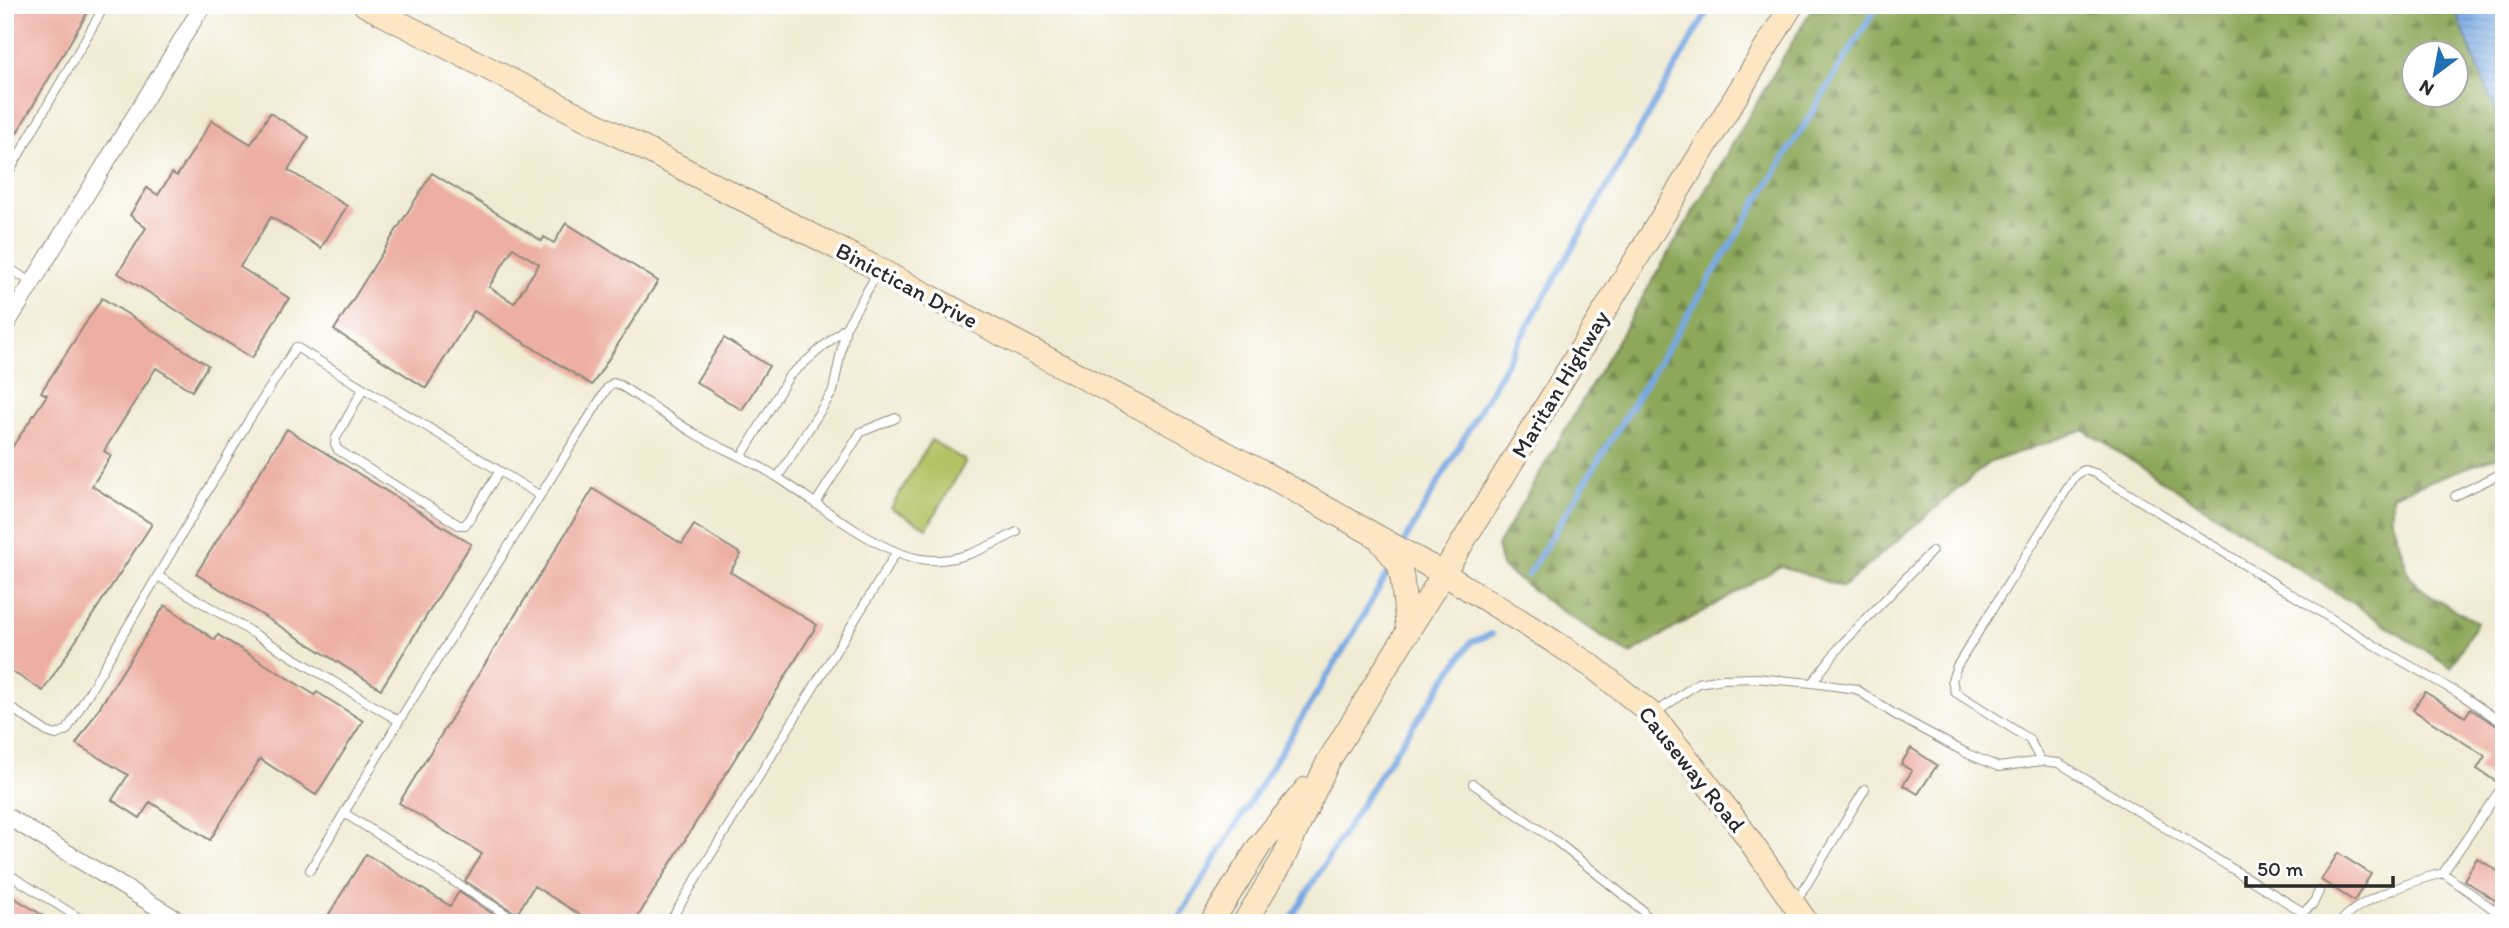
<svg xmlns="http://www.w3.org/2000/svg" width="2509" height="928" viewBox="0 0 2509 928" font-family="Itim,sans-serif">
<style>
.green{fill:#b2c265;stroke:#6e7648;stroke-width:2}
.forest{fill:url(#forest-firs);stroke:#5c6a42;stroke-width:2;fill-rule:evenodd}
.water{fill:url(#water-rules);stroke:#526a86;stroke-width:2}
.lines{fill:none;stroke-linecap:round;stroke-linejoin:round}
.stream{stroke:#78a8e2;stroke-width:6}
.building{fill:#edafa3;fill-rule:evenodd}
.lane-casing{stroke:#8e8b7f;stroke-width:10}
.street-casing{stroke:#8e8b7f;stroke-width:18}
.secondary-casing{stroke:#8e8b7f;stroke-width:25}
.lane{stroke:#fff;stroke-width:8}
.street{stroke:#fff;stroke-width:16}
.secondary{stroke:#fce6c4;stroke-width:23}
.labels{text-anchor:middle;stroke-width:7;stroke-linejoin:round;paint-order:stroke}
.street-label{font-size:23px;fill:#2b2b2b;stroke:#fff}
</style>
<defs>
<pattern id="forest-firs" width="22" height="20" patternUnits="userSpaceOnUse" patternTransform="scale(1.75)"><rect width="22" height="20" fill="#8da85a"/><path d="M5 1l3.5 6h-7zM16 11l3.5 6h-7z" fill="#73894b"/></pattern>
<pattern id="water-rules" width="6" height="5" patternUnits="userSpaceOnUse" patternTransform="scale(1.75)"><rect width="6" height="5" fill="#78a8e2"/><path d="M0 2.5h6" fill="none" stroke="#6389b7"/></pattern>
</defs>
<rect width="100%" height="100%" fill="#fff"/>
<filter id="ink" filterUnits="userSpaceOnUse"><feTurbulence type="fractalNoise" baseFrequency=".0143" numOctaves="2"/><feDisplacementMap in="SourceGraphic" scale="14" xChannelSelector="R" yChannelSelector="G"/><feConvolveMatrix kernelMatrix="1 2 1 2 8 2 1 2 1" color-interpolation-filters="sRGB"/></filter>
<filter id="wash" filterUnits="userSpaceOnUse"><feTurbulence type="fractalNoise" baseFrequency=".00686" numOctaves="4" result="noise"/><feDisplacementMap in="SourceGraphic" scale="28" xChannelSelector="R" yChannelSelector="G"/><feGaussianBlur stdDeviation="1.57" result="paint"/><feColorMatrix in="noise" values="0 0 0 0 0 0 0 0 0 0 0 0 0 0 0 0 0 1.4 0 .05"/><feComposite in="paint" operator="in"/></filter>
<g filter="url(#wash)">
<rect width="100%" height="100%" fill="#f0ebd3"/>
<!-- green -->
<path class="green" d="M931 440 966 461 927 528 891 508Z"/>
<!-- forest -->
<path class="forest" d="M1814 5H2453L2504 132V454L2392 495V520L2410 578 2431 597 2477 622 2451 667 2084 430 1988 463 1843 587 1781 566 1630 654 1552 605 1502 567 1497 546ZM2414 52H2456V94H2414Z"/>
<!-- water -->
<path class="water" d="M2453 5H2504V132Z"/>
<g class="lines">
<!-- stream -->
<path class="stream" d="M1402 546 1711 5
M1528 575 1878 5
M1176 923 1353 634 1392 565
M1288 923 1382 771 1471 642 1492 634"/>
</g>
<g id="blocks">
<!-- building -->
<path class="building" d="M5 5H92L5 153Z
M270 113 309 137 288 170 347 206 321 248 271 217 240 267 289 298 252 358 118 273 146 228 130 215 147 188 158 195 172 173 177 176 212 120 251 144Z
M432 173 542 241 544 237 554 243 566 223 658 281 592 385 474 311 426 388 334 330ZM513 248 539 264 514 303 489 287Z
M102 298 208 365 192 391 156 368 104 451 111 456 92 486 152 524 43 691 5 667V458L47 395 41 392Z
M724 338 769 366 742 410 696 382Z
M287 429 471 544 381 689 196 574Z
M593 489 682 544 694 525 741 554 730 572 817 625 634 923H593L534 886 517 914 465 881 482 854 399 803Z
M165 605 215 640 218 635 315 695 317 692 363 721 316 795 260 759 210 840 150 802 140 818 112 800 128 775 76 744Z
M2425 692 2465 717 2470 709 2504 730V778L2497 782 2477 769 2485 756 2413 710Z
M1911 748 1937 765 1918 794 1903 785 1912 771 1901 764Z
M2338 853 2371 874 2354 901 2321 880Z
M366 854 450 906 459 892 507 923H344L329 914Z
M2477 858 2504 875V906L2464 880Z
M5 892 55 923H5Z"/>
</g>
</g>
<g filter="url(#ink)">
<use href="#blocks" fill-opacity="0" stroke="#8e8b7f" stroke-width="2"/>
<g class="lines">
<defs>
<path id="lane" d="M5 179 105 5
M5 266 33 283
M363 389 336 438 335 444 338 450 459 525H465L469 520 499 472
M742 456 789 376 846 327 878 272
M778 477 833 391 846 327
M2455 496 2504 472
M815 504 861 432 896 418
M158 576 399 721
M1812 683 1841 645 1932 551
M5 704 47 732 56 735 67 730 249 420 296 347 539 495
M1654 714 1698 683 1723 679 1755 678 1812 683 1856 689 1894 714 1968 754 1999 767 2041 761 2059 763 2303 912 2313 904 2319 891
M2041 761 2029 739 1955 692 1952 680 1957 666 2075 476 2084 470 2095 473 2374 645 2463 696 2504 724
M1473 784 1556 841 1642 910 1651 923
M344 813 520 923
M310 870 399 721 608 387 613 383 620 385C646 402 671 419 697 435 723 450 752 460 777 477 816 502 877 552 921 559 956 565 988 547 1017 532
M5 872 87 923
M2443 873 2504 917
M1796 902 1865 789
M669 923 896 553
M2340 923C2354 901 2418 879 2443 873L2504 784"/>
<path id="street" d="M5 327 203 5
M5 815 183 923"/>
<path id="secondary" d="M365 5 880 270 1262 472 1444 574 1553 641 1593 667 1653 715 1734 818 1807 923
M1382 543 1399 564 1402 578 1408 633
M1211 923 1260 845 1306 789
M1244 923 1283 859 1328 762 1792 5"/>
</defs>
<!-- lane casing -->
<use href="#lane" class="lane-casing"/>
<!-- street casing -->
<use href="#street" class="street-casing"/>
<!-- secondary casing -->
<use href="#secondary" class="secondary-casing"/>
<!-- lane -->
<use href="#lane" class="lane"/>
<!-- street -->
<use href="#street" class="street"/>
<!-- secondary -->
<use href="#secondary" class="secondary"/>
</g>
</g>
<g class="labels">
<!-- street labels -->
<g class="street-label">
<text transform="translate(907 285) rotate(28)" y="8">Binictican Drive</text>
<text transform="translate(1560 384) rotate(-59)" y="8">Maritan Highway</text>
<text transform="translate(1692 769) rotate(51)" y="8">Causeway Road</text>
</g>
</g>
<!-- margin -->
<rect width="2509" height="928" fill="none" stroke="#fff" stroke-width="28"/>
<!-- north arrow -->
<g transform="translate(2435 74) rotate(212)"><circle r="33" fill="#ffffff" stroke="#aaaaaa" stroke-width="2"/>
<path d="M0-5L12 26L0 18L-12 26Z" fill="#1f6fb2"/>
<text y="-10" font-size="19" font-weight="bold" text-anchor="middle" fill="#2b2b2b">N</text>
</g>
<!-- scale -->
<path d="M2246 876v10h147v-10" fill="none" stroke="#2b2b2b" stroke-width="3.5"/>
<text x="2257" y="876" font-size="21" fill="#2b2b2b" stroke="#ffffff" stroke-width="5" paint-order="stroke">50 m</text>
</svg>
